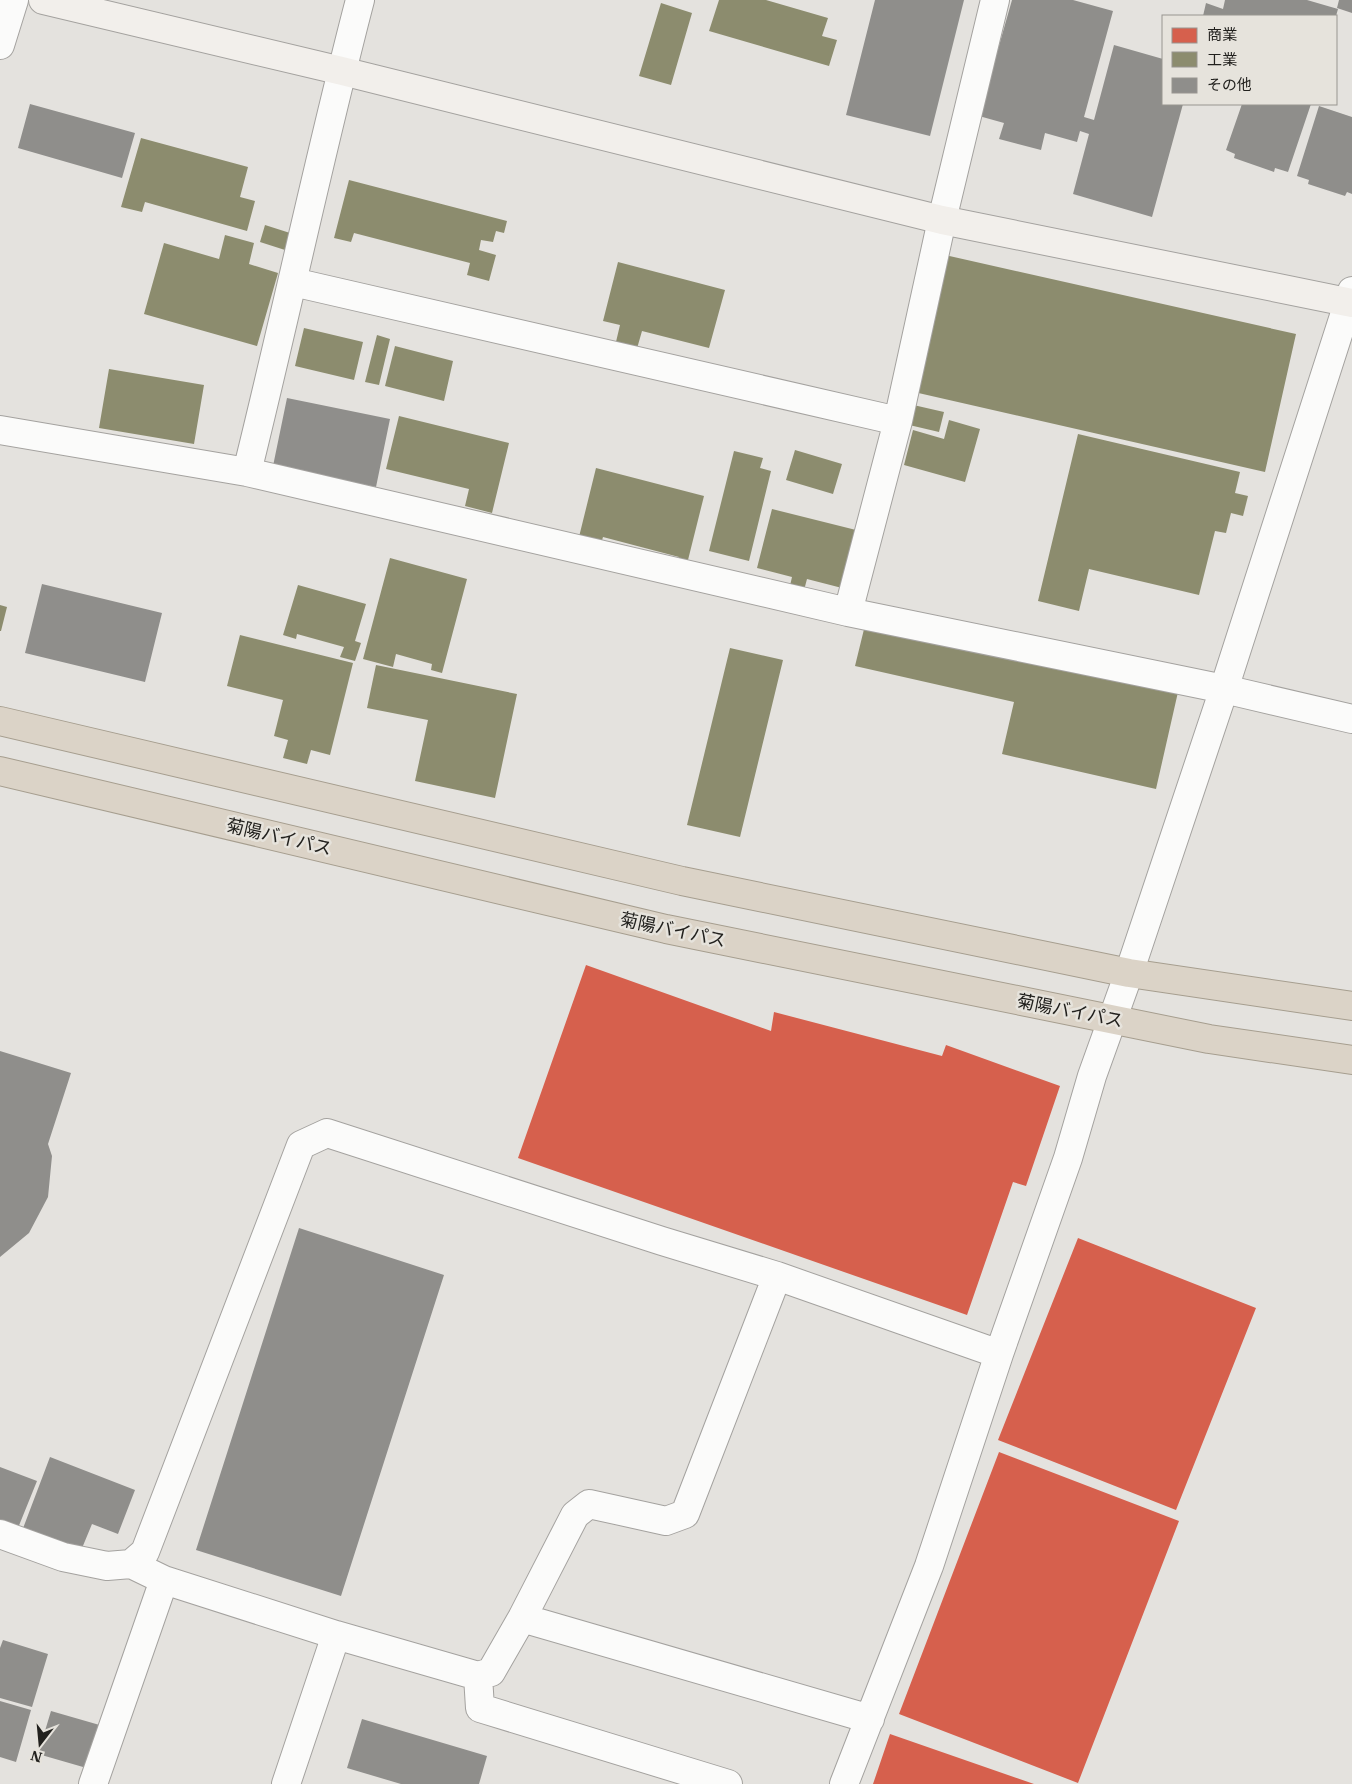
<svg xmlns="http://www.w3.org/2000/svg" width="1352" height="1784" viewBox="0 0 1352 1784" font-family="'IBM Plex Serif','Noto Sans JP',serif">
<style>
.shops{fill:#d6604d}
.industry{fill:#8c8c6e}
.building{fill:#8f8e8b}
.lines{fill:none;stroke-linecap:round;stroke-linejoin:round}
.street-casing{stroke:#a4a29f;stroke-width:30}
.secondary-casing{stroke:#a4a29f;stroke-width:30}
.highway-casing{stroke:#a69e8f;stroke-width:30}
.street{stroke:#fbfbfa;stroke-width:28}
.secondary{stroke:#f2efeb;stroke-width:28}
.highway{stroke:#dbd3c7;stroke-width:28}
.labels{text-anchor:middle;stroke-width:5;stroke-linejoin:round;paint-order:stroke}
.street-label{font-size:18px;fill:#22211e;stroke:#e6e3dc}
</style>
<rect width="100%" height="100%" fill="#e4e2de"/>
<!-- shops -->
<path class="shops" d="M586 965 771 1031 774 1012 942 1056 946 1045 1060 1086 1026 1186 1013 1182 967 1315 518 1158Z
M1078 1238 1256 1308 1176 1510 998 1440Z
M999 1452 1179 1521 1078 1783 899 1714Z
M890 1734 1034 1784H873Z"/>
<!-- industry -->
<path class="industry" d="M719 0H766L828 18 822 36 837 40 829 66 709 31Z
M661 3 692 13 671 85 639 76Z
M141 138 248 167 240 197 255 201 247 231 145 202 142 212 121 207Z
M349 180 507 221 504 233 496 231 493 242 481 240 479 250 496 255 489 281 467 275 470 263 354 233 351 242 334 238Z
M265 225 290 233 285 250 260 242Z
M225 235 254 243 249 264 278 273 257 346 144 314 164 243 219 259Z
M945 255 1296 334 1265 472 914 392Z
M618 262 725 290 709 348 642 331 636 352 615 346 620 325 603 321Z
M304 328 363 342 354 380 295 366Z
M377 335 390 339 379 385 365 382Z
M395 346 453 361 444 401 385 386Z
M109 369 204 385 194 444 99 428Z
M909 404 944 412 939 432 905 424Z
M399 416 509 443 492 513 465 506 469 489 386 469Z
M949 420 980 429 965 482 904 465 913 430 944 439Z
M1078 434 1240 472 1235 493 1248 496 1243 516 1231 513 1226 533 1215 531 1199 595 1089 569 1079 611 1038 601Z
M795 450 842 464 833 494 786 480Z
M734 451 763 458 760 468 771 471 749 561 709 551Z
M596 468 704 496 686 568 677 566 679 557 603 537 600 547 578 541Z
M772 509 856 530 842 588 807 579 803 594 789 590 792 577 757 568Z
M390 558 467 579 442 673 431 670 432 664 396 654 393 667 363 659Z
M298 585 366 604 355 641 361 643 355 661 340 657 344 647 297 634 296 639 283 635Z
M0 605 7 607 1 631H0Z
M866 621 1178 692 1156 789 1002 754 1014 702 855 666Z
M240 635 353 663 330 755 311 750 307 764 283 758 288 740 274 736 283 700 227 686Z
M730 648 783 660 740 837 687 825Z
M376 665 517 694 495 798 415 781 428 720 367 708Z"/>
<!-- building -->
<path class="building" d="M875 0H964L930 136 846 115Z
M1012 0H1073L1113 11 1084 117 1094 120 1114 45 1163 59V104H1183L1152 217 1073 194 1089 134 1080 131 1077 142 1045 133 1041 150 999 139 1004 123 979 116Z
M1225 0H1307L1338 9 1336 16H1203L1206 3 1223 9Z
M1339 0H1352V13L1337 8Z
M30 104 135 133 122 178 18 148Z
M1242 104H1311L1288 172 1275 168 1274 172 1234 158 1235 154 1226 150Z
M1319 106 1352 117V194L1347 192 1345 196 1308 184 1309 180 1297 176Z
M287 398 390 419 376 487 273 466Z
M42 584 162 613 145 682 25 653Z
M0 1051 71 1073 48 1144 52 1156 48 1197 29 1233 0 1257Z
M299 1228 444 1275 341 1596 196 1550Z
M50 1457 135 1490 118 1534 92 1524 80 1553 22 1531Z
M0 1467 37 1481 18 1528 0 1521Z
M3 1640 48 1654 32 1707 0 1698V1648Z
M0 1701 31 1710 16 1762 0 1757Z
M51 1711 103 1726 90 1769 38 1754Z
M362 1719 487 1756 479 1784H401L347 1768Z"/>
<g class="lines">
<defs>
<path id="street" d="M0 45 14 0
M293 282 898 421
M0 430 247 472 848 612 1224 689 1352 719
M247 472C286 315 319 157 360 0
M848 612 898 421 942 220 995 0
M0 1534 63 1557 107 1566 131 1564 145 1552 301 1145 327 1133 662 1241 777 1276 999 1354
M131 1564 164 1580 336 1635 478 1676 491 1672 522 1618 575 1515 589 1504 666 1521 685 1514 777 1276
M522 1618 870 1719
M478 1676 480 1708 728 1784
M93 1784 164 1580
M286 1784 336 1635
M844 1784 929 1566 999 1354 1068 1158 1092 1076 1129 973 1224 689 1352 291"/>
<path id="secondary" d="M43 0 342 71 942 220 1352 303"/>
<path id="highway" d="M0 721 682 881 1129 973 1352 1006
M0 771 666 929 1209 1039 1352 1060"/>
</defs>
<!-- street casing -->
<use href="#street" class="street-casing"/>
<!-- secondary casing -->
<use href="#secondary" class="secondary-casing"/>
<!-- highway casing -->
<use href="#highway" class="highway-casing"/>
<!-- street -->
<use href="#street" class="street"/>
<!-- secondary -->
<use href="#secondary" class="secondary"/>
<!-- highway -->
<use href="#highway" class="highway"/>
</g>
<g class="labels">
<!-- street labels -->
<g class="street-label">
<text transform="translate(279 837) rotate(13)" y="6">菊陽バイパス</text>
<text transform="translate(673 930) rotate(12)" y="6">菊陽バイパス</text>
<text transform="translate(1070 1011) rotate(11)" y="6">菊陽バイパス</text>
</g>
</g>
<!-- legend -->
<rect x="1162" y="15" width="175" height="90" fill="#e6e3dc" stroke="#989590"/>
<rect x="1172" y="28" width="25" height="15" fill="#d6604d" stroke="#989590"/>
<text x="1207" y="40" font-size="15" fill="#22211e">商業</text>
<rect x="1172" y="52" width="25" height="15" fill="#8c8c6e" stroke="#989590"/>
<text x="1207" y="65" font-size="15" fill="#22211e">工業</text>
<rect x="1172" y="78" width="25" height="15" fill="#8f8e8b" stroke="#989590"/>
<text x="1207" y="90" font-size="15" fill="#22211e">その他</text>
<!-- north arrow -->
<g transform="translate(40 1744) rotate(196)" stroke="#e6e3dc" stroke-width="4" paint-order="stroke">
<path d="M0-4L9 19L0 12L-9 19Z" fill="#22211e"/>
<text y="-8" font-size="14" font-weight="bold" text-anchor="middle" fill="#22211e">N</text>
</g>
</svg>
